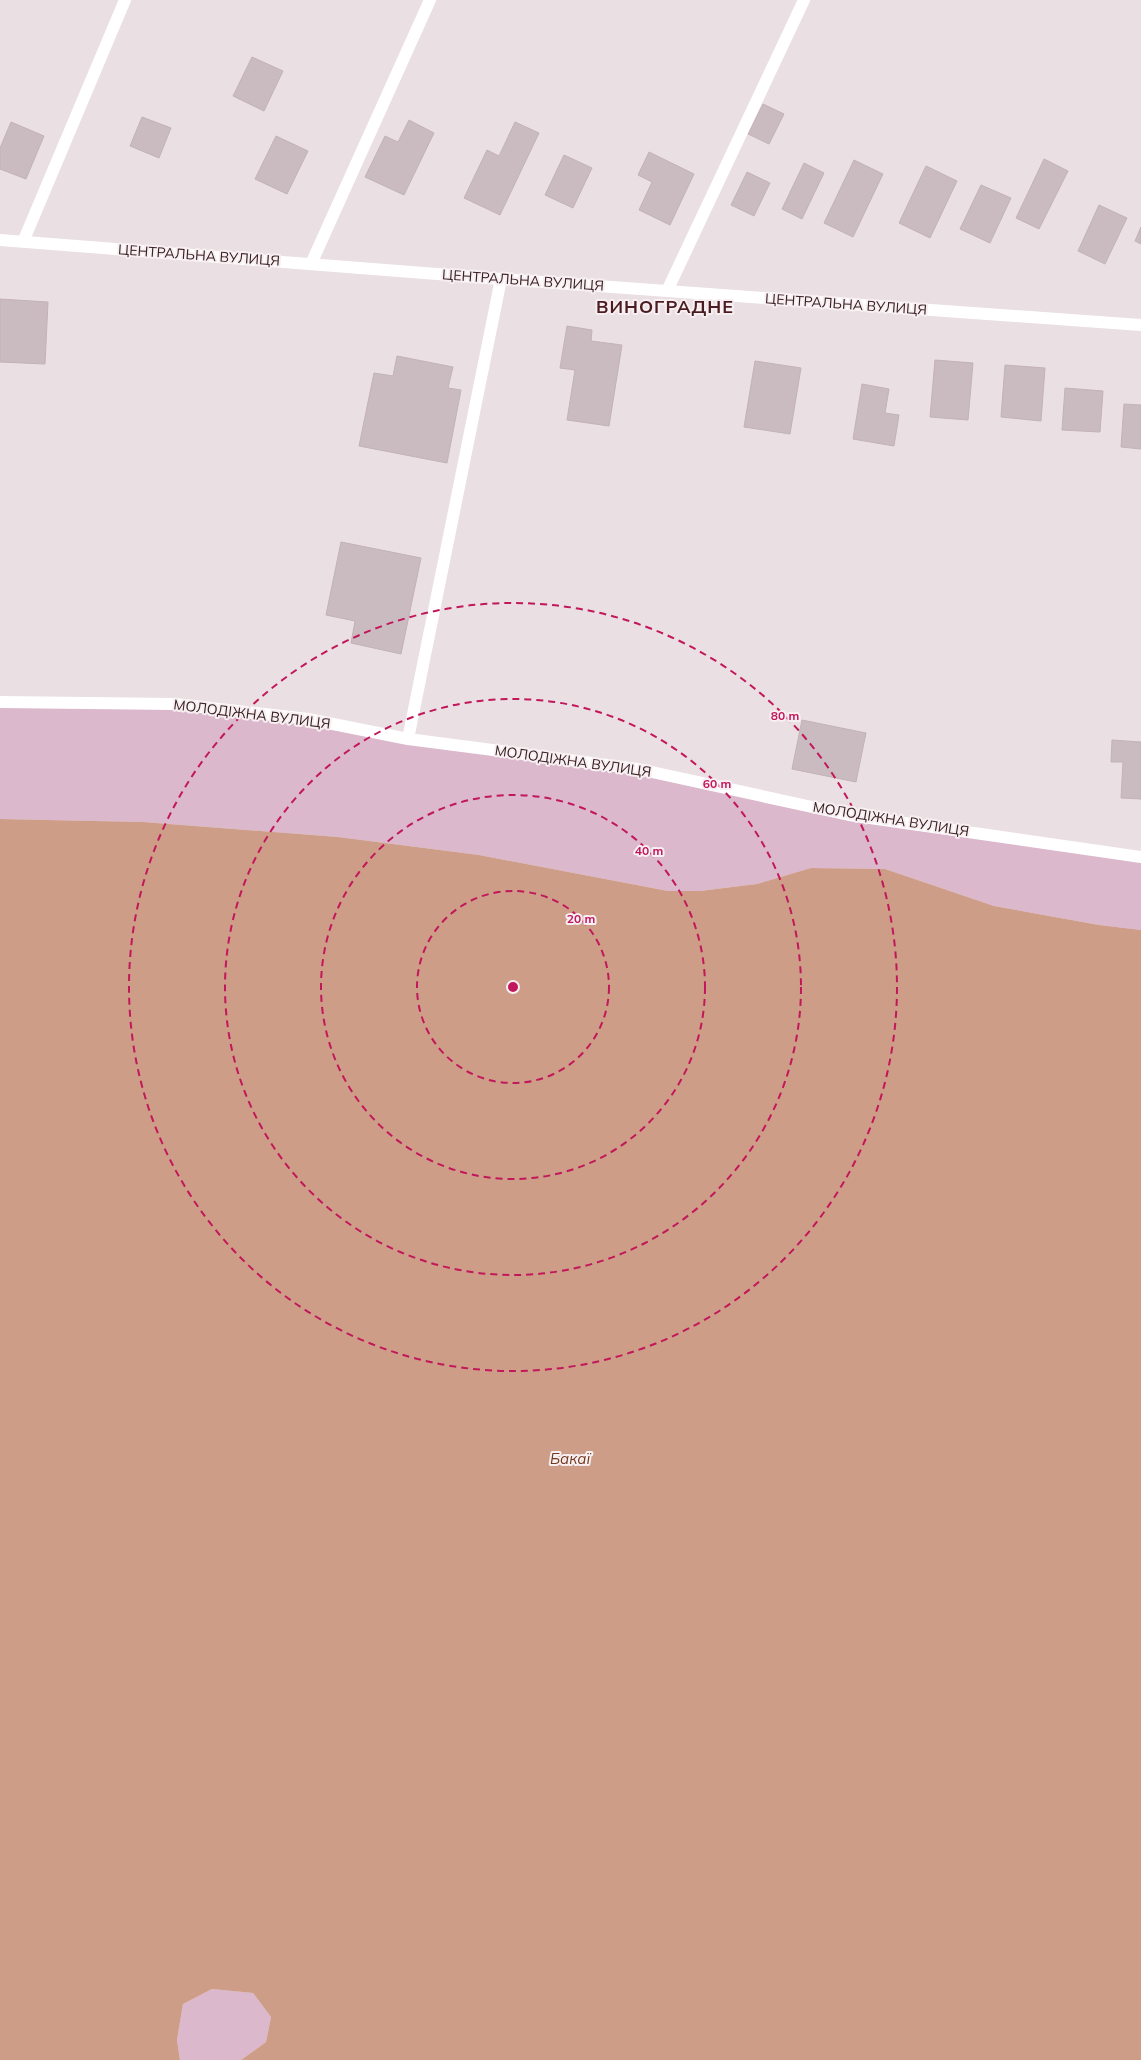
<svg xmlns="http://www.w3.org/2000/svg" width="1141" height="2060" viewBox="0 0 1141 2060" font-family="Mulish,sans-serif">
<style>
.green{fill:#dbb8cc}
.water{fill:#ce9d87}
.building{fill:#cabbc0;stroke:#c3b2b6}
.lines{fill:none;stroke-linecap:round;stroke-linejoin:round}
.minor{stroke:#fff;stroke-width:12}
.ring{fill:none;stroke:#c2185b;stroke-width:2;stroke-dasharray:7 5}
.labels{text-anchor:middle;stroke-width:4;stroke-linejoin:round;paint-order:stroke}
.street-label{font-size:14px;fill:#392023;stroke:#f7eff2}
.water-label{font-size:15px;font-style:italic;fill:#73391c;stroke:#f7eff2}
.district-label{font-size:18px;font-weight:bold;letter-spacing:1px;fill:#4b1d21;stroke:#f7eff2}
.centre{fill:#c2185b;stroke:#f7eff2;stroke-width:2}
.ring-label{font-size:12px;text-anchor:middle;font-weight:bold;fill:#c2185b;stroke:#f7eff2;stroke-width:4;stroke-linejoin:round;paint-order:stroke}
</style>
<rect width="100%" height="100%" fill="#eadfe2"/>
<!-- green -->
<path class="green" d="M0 702 175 704 638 769 849 815 1141 857V930L1099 925 994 906 885 869 811 868 757 884 700 891H668L479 855 338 837 143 822 0 819Z
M212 1989 253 1993 271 2017 266 2042 241 2060H180L177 2040 183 2004Z"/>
<!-- water -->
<path class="water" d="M0 819 143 822 338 837 479 855 668 891H700L757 884 811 868 885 869 994 906 1099 925 1141 930V2060H241L266 2042 271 2017 253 1993 212 1989 183 2004 177 2040 180 2060H0Z"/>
<!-- building -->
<path class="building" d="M252 57 283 71 264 111 233 96Z
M763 104 784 114 769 144 748 134Z
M142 117 171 128 159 158 130 146Z
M409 120 434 133 404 195 365 177 385 136 398 142Z
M11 122 44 136 26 179 0 169V148Z
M515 122 539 133 500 215 464 198 487 150 499 156Z
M276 136 308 151 287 194 255 179Z
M649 152 694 174 670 225 639 210 652 182 638 175Z
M564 155 592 168 573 208 545 195Z
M1044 159 1068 171 1039 229 1016 218Z
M854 160 883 174 853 237 824 223Z
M804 163 824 173 802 219 782 209Z
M926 166 957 181 930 238 899 223Z
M747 172 770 183 754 216 731 205Z
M981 185 1011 198 990 243 960 229Z
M1099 205 1127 218 1105 264 1078 251Z
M1141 227V244L1135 241Z
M0 299 48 302 45 364 0 362Z
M567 326 592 330 591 341 622 345 609 426 567 420 575 370 560 368Z
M397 356 453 367 448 388 461 390 447 463 359 446 374 373 393 376Z
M935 360 973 363 968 420 930 417Z
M755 361 801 368 790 434 744 427Z
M1005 365 1045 368 1041 421 1001 417Z
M862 384 889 389 885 413 899 415 894 446 853 439Z
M1065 388 1103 391 1100 432 1062 430Z
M1124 404 1141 405V449L1121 447Z
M341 542 421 558 401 654 351 643 355 621 326 615Z
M802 720 866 733 856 782 792 769Z
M1112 740 1141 742V799L1121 798 1123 762H1111Z"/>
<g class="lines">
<!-- minor -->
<path class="minor" d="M0 240 501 279 1141 325
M23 242 125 0
M311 264 430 0
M667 291 804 0
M0 702 175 704 308 719 408 739 638 769 849 815 1141 857
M408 739 501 279"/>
</g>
<!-- distance rings -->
<g class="ring">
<circle cx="513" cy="987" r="96"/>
<circle cx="513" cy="987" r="192"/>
<circle cx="513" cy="987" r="288"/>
<circle cx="513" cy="987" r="384"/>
</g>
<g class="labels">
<!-- street labels -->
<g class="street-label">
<text transform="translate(199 255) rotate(4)" y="5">ЦЕНТРАЛЬНА ВУЛИЦЯ</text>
<text transform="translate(523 280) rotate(4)" y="5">ЦЕНТРАЛЬНА ВУЛИЦЯ</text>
<text transform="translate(846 304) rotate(4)" y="5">ЦЕНТРАЛЬНА ВУЛИЦЯ</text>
<text transform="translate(252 714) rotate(7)" y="5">МОЛОДІЖНА ВУЛИЦЯ</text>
<text transform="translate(573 761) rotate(8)" y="5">МОЛОДІЖНА ВУЛИЦЯ</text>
<text transform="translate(891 819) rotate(9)" y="5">МОЛОДІЖНА ВУЛИЦЯ</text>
</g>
<!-- water labels -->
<g class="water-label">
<text x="570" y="1464">Бакаї</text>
</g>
<!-- district labels -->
<g class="district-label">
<text x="665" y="313">ВИНОГРАДНЕ</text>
</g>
</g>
<circle cx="513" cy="987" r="6" class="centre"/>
<g class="ring-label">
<text x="785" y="720">80 m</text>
<text x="717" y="788">60 m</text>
<text x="649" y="855">40 m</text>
<text x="581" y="923">20 m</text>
</g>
</svg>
